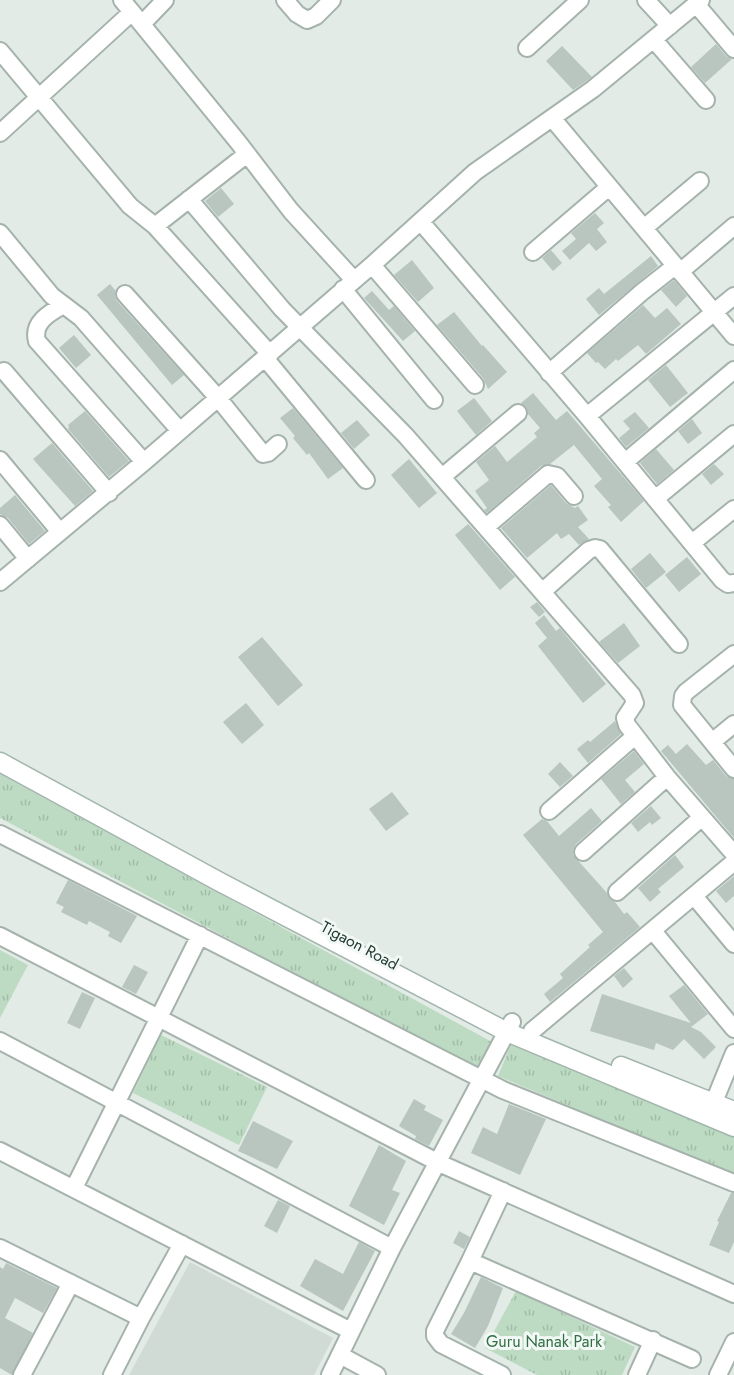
<svg xmlns="http://www.w3.org/2000/svg" width="734" height="1375" viewBox="0 0 734 1375" font-family="Jost,sans-serif">
<style>
.built{fill:#d1dbd5}
.grass{fill:url(#grass-tufts)}
.building{fill:#b8c6bf}
.lines{fill:none;stroke-linecap:round;stroke-linejoin:round}
.street-casing{stroke:#a5b3ac;stroke-width:20}
.secondary-casing{stroke:#a2b6ad;stroke-width:21}
.street{stroke:#fff;stroke-width:16}
.secondary{stroke:#fff;stroke-width:18}
.labels{text-anchor:middle;stroke-width:6;stroke-linejoin:round;paint-order:stroke}
.street-label{font-size:16px;fill:#243b32;stroke:#f2f8f5}
.park-label{font-size:16px;fill:#316e43;stroke:#f2f8f5}
</style>
<defs>
<pattern id="grass-tufts" width="24" height="20" patternUnits="userSpaceOnUse" patternTransform="scale(1.5)"><rect width="24" height="20" fill="#bddbc2"/><path d="M3 7l-1-3M5 7V3M7 7l1-3M15 17l-1-3M17 17v-4M19 17l1-3" fill="none" stroke="#a2bda7"/></pattern>
</defs>
<rect width="100%" height="100%" fill="#e2ebe6"/>
<!-- built -->
<path class="built" d="M190 1262 333 1338 314 1375H129Z"/>
<!-- grass -->
<path class="grass" d="M0 774 492 1042 476 1069 0 818Z
M0 950 28 965 0 1018Z
M161 1035 267 1087 239 1145 133 1093Z
M512 1042 734 1135V1175L498 1076Z
M516 1291 635 1347 622 1375H537L485 1348Z"/>
<!-- building -->
<path class="building" d="M716 44 726 56 732 59 705 83 691 67Z
M562 46 592 77 573 90 546 61Z
M221 188 234 204 218 217 205 201Z
M595 213 604 223 597 229 607 242 596 251 589 243 570 260 562 251 576 239 571 233Z
M551 250 562 263 553 271 542 258Z
M651 256 658 266 599 315 586 299 599 288 604 294Z
M412 260 434 288 418 302 394 275Z
M674 280 687 296 676 307 661 290Z
M110 284 115 290V296L117 301 184 375 172 385 97 295Z
M372 291 389 310 394 306 415 331 403 341 364 298Z
M643 305 655 318 667 308 681 324 646 354 638 345 618 361 616 359 605 369 598 362 596 363 587 353Z
M454 312 482 346 483 345 507 372 488 389 483 378 437 325Z
M74 335 91 355 76 368 59 348Z
M666 365 688 393 670 407 648 380Z
M533 393 556 420 567 411 644 501 621 522 608 507 611 505 594 486 602 479 574 445 550 464 541 466 487 513 484 510 487 508 475 491 489 480 476 462 495 446 507 462 537 437 534 433 540 428 528 414 526 407 521 403Z
M474 398 492 421 476 435 457 411Z
M293 408 343 468 328 479 309 453 307 455 293 438 295 436 280 418Z
M85 411 129 461 109 477 68 429 69 427 68 425Z
M635 412 649 428 626 447 619 438 630 429 623 421Z
M692 419 702 433 688 444 678 431Z
M357 420 370 435 354 449 341 433Z
M52 443 93 491 75 506 33 459Z
M656 449 674 470 657 484 640 463Z
M409 459 437 493 419 508 391 475Z
M714 464 724 474 711 485 702 474Z
M551 485 566 503 575 508 578 506 588 520 578 527 589 539 579 545 569 534 561 539 557 533 527 558 501 528Z
M15 495 45 531 29 544 8 518 0 514V508Z
M468 524 515 577 500 590 455 535Z
M650 553 666 572 646 588 631 569Z
M687 557 701 574 679 592 665 575Z
M537 602 545 612 539 617 530 607Z
M544 615 556 631 560 628 606 684 583 703 538 646 547 638 535 623Z
M624 623 640 646 618 663 599 642Z
M262 637 303 685 278 706 238 657Z
M246 703 264 725 242 744 223 722Z
M615 721 621 734 588 763 577 749 588 740 590 742Z
M687 744 706 765 713 760 726 776 734 779V838L661 751 668 745 676 754Z
M634 751 644 764 625 780 635 792 621 804 601 779Z
M560 762 573 776 560 787 548 774Z
M392 792 409 814 386 831 369 809Z
M651 806 661 818 652 825 650 822 638 832 631 823Z
M591 808 602 821 576 844 573 849V855L607 893 610 899 615 902 624 914 627 912 640 927 550 1002 544 994 563 978 560 974 590 947 588 945 603 932 523 835 542 819 547 821 559 836Z
M675 855 684 867 658 889 661 892 650 902 638 888Z
M734 876V896L726 903 716 891Z
M68 880 137 916 121 943 108 936 110 932 89 921 87 925 61 912 64 907 56 903Z
M134 965 148 972 136 994 122 987Z
M624 968 633 979 623 988 614 976Z
M684 985 708 1014 691 1027 701 1032 716 1047 704 1059 684 1039 673 1050 656 1043 654 1050 590 1031 602 994 691 1023 669 996Z
M82 992 95 998 80 1029 67 1023Z
M414 1099 426 1106 424 1110 443 1120 429 1146 415 1139 416 1136 399 1126Z
M509 1104 546 1119 520 1175 471 1153 483 1127 497 1134Z
M253 1121 293 1141 277 1169 238 1151Z
M379 1145 406 1161 392 1190 400 1193 384 1225 349 1206Z
M731 1193H734V1242L729 1253 709 1245 719 1222 717 1221Z
M278 1200 290 1206 277 1233 264 1226Z
M459 1231 470 1237 464 1249 453 1243Z
M359 1242 375 1251 343 1311 300 1286 315 1259 343 1274Z
M6 1263 57 1288 43 1313 15 1298 5 1318 33 1333 12 1375 0 1368V1267L3 1269Z
M481 1277 503 1288 488 1326 475 1348 451 1334 464 1313Z"/>
<g class="lines">
<defs>
<path id="street" d="M122 0 238 142 291 211 354 280
M285 0 297 14 307 20 316 16 332 0
M646 0 670 26
M696 4 734 49
M142 24 165 0
M654 40 706 100
M527 48 580 0
M0 51 130 206 155 226 270 354
M552 118 734 336
M0 133 132 12
M189 199 282 309 406 436 632 695 635 703 625 718 627 725 667 777 734 854
M421 222 587 416 722 580 728 584 734 583
M155 226 247 154
M644 228 700 181
M0 233 52 296 81 318 180 431
M533 252 609 187
M372 265 475 385
M680 272 734 226
M343 289 434 400
M125 294 218 398 263 454 268 453 278 444
M62 306C49 313 32 323 37 341L144 462
M265 358 366 480
M4 371 109 493
M549 373 642 292 675 266
M587 416 734 296
M0 460 60 532
M625 462 734 370
M442 477 518 413
M655 499 734 434
M0 525 28 559
M486 527 548 474 557 476 574 496
M692 543 734 509
M0 582 144 462 372 265 475 172 593 89 701 0
M542 592 589 550 595 548 600 549 679 644
M734 654 686 692 683 696 682 705 734 769
M712 742 734 724
M549 811 635 736
M0 834 503 1090 734 1183
M583 852 667 777
M617 892 701 818
M694 896 734 944
M653 931 734 1029
M0 936 439 1163 734 1294
M532 1031 734 862
M0 1041 392 1248
M714 1102 734 1053
M0 1151 351 1331
M74 1188 200 935
M0 1248 141 1318
M470 1261 692 1359
M340 1355 377 1375
M22 1375 71 1283
M112 1375 141 1318 182 1244
M330 1375 392 1248 512 1022
M502 1375 441 1344 435 1336V1331L470 1261 503 1191
M637 1375 653 1340
M718 1375 734 1342"/>
<path id="secondary" d="M0 762 218 881 507 1032 734 1127
M621 1066 734 1111"/>
</defs>
<!-- street casing -->
<use href="#street" class="street-casing"/>
<!-- secondary casing -->
<use href="#secondary" class="secondary-casing"/>
<!-- street -->
<use href="#street" class="street"/>
<!-- secondary -->
<use href="#secondary" class="secondary"/>
</g>
<g class="labels">
<!-- street labels -->
<g class="street-label">
<text transform="translate(360 945) rotate(28)" y="6">Tigaon Road</text>
</g>
<!-- park labels -->
<g class="park-label">
<text x="544" y="1347">Guru Nanak Park</text>
</g>
</g>
</svg>
